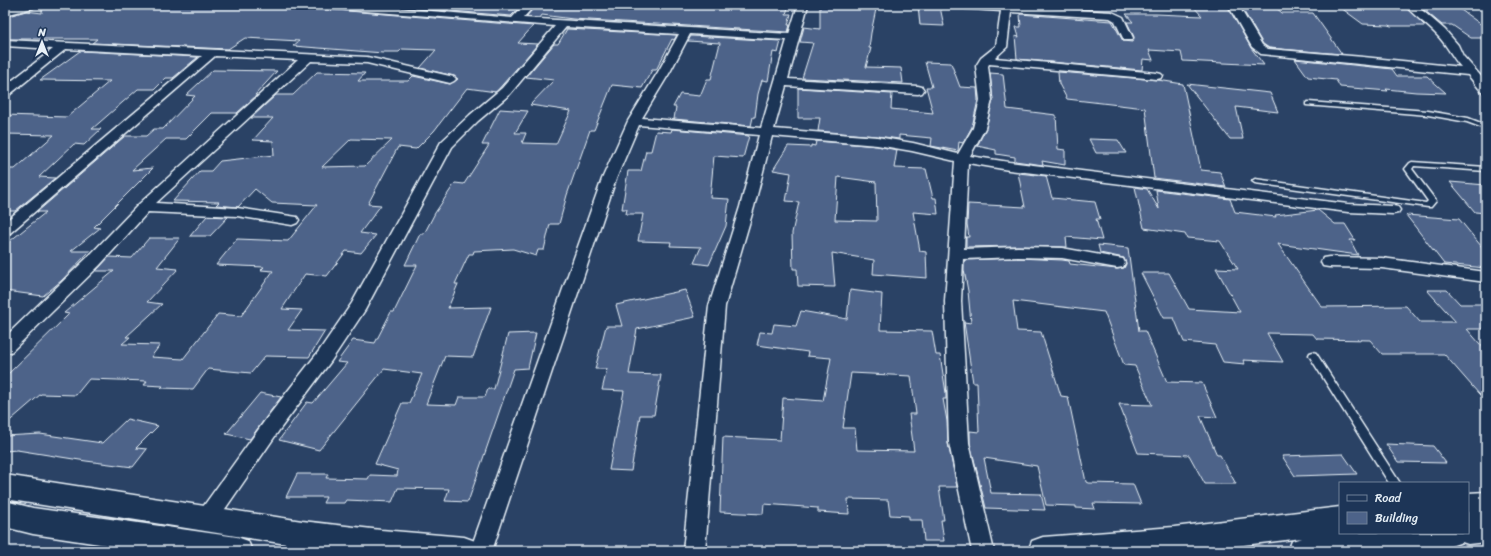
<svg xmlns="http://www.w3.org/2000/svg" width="1491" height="556" viewBox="0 0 1491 556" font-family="Sriracha,sans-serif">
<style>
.building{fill:#4d6389;stroke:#e8f1f8;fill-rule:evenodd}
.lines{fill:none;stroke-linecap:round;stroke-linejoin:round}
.lane-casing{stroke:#e8f1f8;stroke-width:3}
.street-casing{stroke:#e8f1f8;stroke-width:3}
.secondary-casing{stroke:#e8f1f8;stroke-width:3}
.primary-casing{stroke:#e8f1f8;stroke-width:3}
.lane{fill:#1d3557;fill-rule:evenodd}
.street{fill:#1d3557;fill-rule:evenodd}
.secondary{fill:#1d3557;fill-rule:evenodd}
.primary{fill:#1d3557;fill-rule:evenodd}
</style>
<rect width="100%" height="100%" fill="#2a4265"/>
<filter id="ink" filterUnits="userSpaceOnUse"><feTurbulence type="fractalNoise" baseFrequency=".025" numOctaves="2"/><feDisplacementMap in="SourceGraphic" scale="8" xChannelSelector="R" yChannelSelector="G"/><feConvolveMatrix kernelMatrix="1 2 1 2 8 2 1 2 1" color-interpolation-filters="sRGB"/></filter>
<g filter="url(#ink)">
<!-- building -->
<path class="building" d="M42 5H254L336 10 533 26 518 43 538 44 496 92 467 88 434 131 416 149 398 147 368 204 381 205 360 233 376 235 361 253 346 251 327 276 305 274 282 309 302 310 288 330 325 331 309 357 265 356 251 373 208 369 193 389 161 388 163 386 144 385 147 381 89 379 76 395 41 394 5 425V377L69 314 64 313 114 271H96L109 257 132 258 149 238H180L157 267 178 269 147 302 162 304 126 337H130L122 344 160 345 151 357 183 359 218 314 241 316 273 271 261 270 264 267 216 265 237 239 288 241 317 205 272 203 255 189 238 207 216 205 219 202 173 201 200 171H211L220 161 274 155 273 141 253 140 273 118H251L276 95H293L317 72 365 73 358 81H408L413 76 450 84 458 79 454 76 420 68 436 50 402 49 399 52H384L383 53 293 46 299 41 245 38 228 49 92 43 97 39H5V17L26 11 42 13ZM351 139 392 140 365 166 322 167Z
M379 5H522L511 16Z
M536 5H634L633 7H662L663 5H717V7H751L752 5H789L786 14H791L788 25H790L788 32 573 19 542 15 540 18 526 17Z
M1192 5H1227L1251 48 1264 65 1183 61 1181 52 1149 50 1153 60 1143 59 1142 70 1017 59 1015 36 1019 37 1016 27H1021L1020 14 1112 21 1123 41 1132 42 1134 37 1127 22H1133L1126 14H1156L1202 16Z
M1240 5H1273L1282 13H1313L1342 54 1269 48 1263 44Z
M1337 5H1404L1425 26H1391L1388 25 1363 24Z
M1418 5H1454L1486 28V38H1471L1452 25H1442Z
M820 6 876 9 871 33 869 48H871L866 67 901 68 903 83 802 78 813 43 800 42 804 27 820 29Z
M918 6 940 7 944 26 920 25Z
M567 29 677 35 674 40 672 39 656 70H652L642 88 612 85 594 130H590L567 195 559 224H550L544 250H538L536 256 513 249 474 251 473 254H469L455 284H458L448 308 491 307 473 357 445 356 426 404 456 405 459 397H485L488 389H494L508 334 536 333 528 368 514 369 468 502 445 501 449 489 398 488 392 502 346 500 344 503H323L326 497H286L297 474H328L326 478 368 479 370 475 397 476 398 470 375 464 402 403H409L422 374 384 369 319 450 279 440 307 402 313 403 347 363 337 362 353 340 375 343 391 312H394L417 265H405L420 234H424L435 213 455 183 464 184 489 145H482L500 109 528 111 515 133H526L522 143 556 144 571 111 530 105 554 80 526 77 554 44H558Z
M691 36 781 41 778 53 773 52 768 81 762 80 758 94 755 117H753L751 126 674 119 676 107H673L680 94 700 96 707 79H711L720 43 688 41Z
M80 51 198 57 173 78H166L155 89H138L92 129H101L84 145 74 144 39 177 55 178 15 211H5V169H15L54 135 5 134V115L67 117 110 81 40 80Z
M1295 59 1392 69 1397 76H1427L1446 93 1416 92 1386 89 1388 91 1340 87 1336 80 1308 77Z
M925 62 951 63 960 87 977 88 978 100 972 127 963 143 959 142 958 151 931 146 932 138 899 135V139L877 136 818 131 820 118H798V88L892 94 891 109 933 113 926 87H932Z
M213 70 277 71 255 95H257L237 113H212L186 139H166L132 170 153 168 94 227 100 228 71 251H90L61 281 43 296 5 291V245L46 212H37L125 136H146L154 129H163L195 96 186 95Z
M1058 72 1158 80 1183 84 1201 170 1220 172 1226 187 1154 178 1145 108 1067 99 1059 84Z
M990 73 1003 74 1007 109 1056 115 1058 149 1065 150V165L1042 161 1043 165 1015 161V157L996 154V150L977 146 986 128 993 100Z
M1187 84 1270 93 1278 112 1236 107 1243 139H1230Z
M672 129 749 136 743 158 714 156 710 198 729 199 726 226 709 265 694 263 701 247 670 246 671 242 638 241 643 214H626L627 209H622L628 171H641L646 151H651L656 131 671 132Z
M1089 139 1118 140 1126 153H1096Z
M816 141 877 146 897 150 894 168 926 169 933 198H936L938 214 913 212 920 251 926 252 927 278 873 274 874 260 832 253 835 287 798 286 797 269H793L792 233 799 202 786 201 791 173 773 170 788 146 811 147V145L815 146ZM838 177 876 182 877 221 835 220Z
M1018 173 1046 176 1052 198 1095 202 1100 219H1096L1102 240 1066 237 1067 247 1018 246 966 247V237H969L967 224 968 204 1025 207Z
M1450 182 1486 185V213L1475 212Z
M1135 187 1147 189 1159 209 1156 190 1230 199 1235 212 1276 217 1275 215 1318 210 1335 224H1345L1355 240H1350L1358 255 1278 244 1322 307 1406 306 1420 322H1456L1427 290H1447L1460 304H1486V329H1467L1486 351V402L1444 354H1382L1370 340 1317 339 1313 334 1267 333 1283 362 1243 360 1245 364 1223 362 1215 345 1184 342 1174 318H1164L1141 273H1169L1189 309 1240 312 1216 268 1238 269 1220 241 1187 238 1185 234 1144 228Z
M1406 215 1459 219 1486 252V268L1444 264Z
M207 216 228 217 210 236H190Z
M1098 245 1128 248 1139 331H1145L1167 382 1202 383 1217 417 1200 416 1217 455H1220L1236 484H1205L1189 455 1138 453 1119 404 1152 405 1135 366 1124 365 1104 312 1013 301 1017 331 1041 332 1061 396 1068 397 1086 482 1088 483 1133 484 1141 504 1093 503 1095 509 1076 508V506L1046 505 1037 466 984 458 991 493 1041 494 1045 510 986 508 970 443V431L979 432 977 383H973L964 322 971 323 968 291 964 270V260L1018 258 1062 260 1069 261 1070 264 1117 269 1124 268 1126 264 1124 258 1100 253Z
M685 290 695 317 637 329 629 374 661 375 654 415H640L631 471 609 470 624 391 602 390 607 369H595L606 326H622L616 305Z
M850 290 882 294 880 330 932 331 936 355H940L946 393V399H943L947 421 948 443 957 487H939L944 520H941L944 541H924L922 520H909V516L890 515 888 500 848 499 849 514 818 512V508L764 504 763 514 720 512 723 437 780 440 783 398 823 401 831 358 807 356 808 352 757 345 760 332 772 333 774 324 796 326 801 311 847 319ZM851 373 911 376 916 414H909L914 451 857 450 855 428H843Z
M260 393 281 397 250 439 226 434Z
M127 419 158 426 136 448 147 449 133 467 86 461 17 450 5 451V436L40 434 102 443Z
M1386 444 1433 446 1446 463 1398 462Z
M1343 454 1357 474 1295 476 1282 456Z"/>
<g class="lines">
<defs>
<path id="lane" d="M1308 102 1428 111 1468 118 1486 125V129L1467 122 1428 115 1306 105V103Z
M1412 162 1486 167V171L1414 166 1412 169 1436 201 1431 207H1428L1255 183 1252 181 1255 179 1426 203 1428 201 1405 169 1410 163Z
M1313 352 1316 353 1400 483H1389L1310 357 1309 355 1310 353Z
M136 536 140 538 141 541 133 551H121C123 545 130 538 136 536Z"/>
<path id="street" d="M321 5H362L512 18 524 5H535L523 18 789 34 798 5H808L788 79 918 86 922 87 924 90 922 93 918 94 786 86 774 129 877 137 913 143 958 154 973 128 980 100 976 66 981 58 996 46 1001 11 956 8 951 5H1004L1112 12 1123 17 1133 38 1132 40H1124L1115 21 1110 18 1011 12 1007 47 995 58 1157 73 1161 74 1163 76 1161 78 1157 79 989 64 988 66 992 100 985 128 970 156 1009 162 1348 204 1393 206 1398 207 1400 210 1398 213 1393 214 1348 212 1009 170 968 163 964 249 1018 247 1062 248 1117 258 1123 259 1125 263 1123 267 1117 268 1062 258 1018 257 963 259 961 301 969 443 994 551H972L949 443 945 301 955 161 912 151 877 145 772 136 754 207 725 306 705 551H683L709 306 740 207 759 135 639 125 616 179 492 551H470L602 179 628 121 658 72 679 34 566 27 510 94 478 121 452 147 365 310 331 361 280 429 214 525 207 527 200 525 196 518 200 511 266 419 319 351 352 303 441 142 470 115 502 88 555 26 326 8ZM690 34 787 40 761 128 642 118 670 72Z
M1228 5H1238L1262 45 1268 49 1363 57 1461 67C1452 57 1447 45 1437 35 1427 24 1414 16 1405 5H1416L1445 30 1458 45 1463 56 1486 82V93L1482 92 1468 75 1261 54 1252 47Z
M5 40 367 57 454 77 456 79 454 81 450 83 367 63 311 61 156 203 237 208 297 217 299 220 297 223 292 225 237 216 148 212 100 265 11 352 5 353V337L88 257 139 204 298 60 215 56 10 233 5 235V222L202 56 66 49 9 95 5 96V86L53 49 5 46Z
M1329 257 1382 258 1486 272V282L1382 268 1329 267 1323 266 1321 262 1323 258Z"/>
<path id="secondary" d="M5 475 302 521 381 530 464 537 475 541 479 551H330L5 499Z
M1486 492V542L1468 544 1462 542 1451 546 1413 551H1288L1292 541 1302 538 1194 551H1028L1032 541 1043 537 1174 527 1340 507V533H1468V493Z
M5 501 33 508 237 537 248 541 252 551H146L33 534 5 527Z"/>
<path id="primary" d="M12 5H35L33 8 5 15V7Z"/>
</defs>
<!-- lane casing -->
<use href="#lane" class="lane-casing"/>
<!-- street casing -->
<use href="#street" class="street-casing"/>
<!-- secondary casing -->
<use href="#secondary" class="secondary-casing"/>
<!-- primary casing -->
<use href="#primary" class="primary-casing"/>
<!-- lane -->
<use href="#lane" class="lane"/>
<!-- street -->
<use href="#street" class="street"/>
<!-- secondary -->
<use href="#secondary" class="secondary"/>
<!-- primary -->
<use href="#primary" class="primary"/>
</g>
</g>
<!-- margin -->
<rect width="1491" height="556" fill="none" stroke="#1d3557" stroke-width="20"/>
<rect x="10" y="10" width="1471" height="536" fill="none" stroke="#e8f1f8" stroke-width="1.5" filter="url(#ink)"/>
<!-- legend -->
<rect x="1339" y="482" width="130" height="52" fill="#1d3557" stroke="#6e8097"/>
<rect x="1347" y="495" width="20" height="6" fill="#1d3557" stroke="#6e8097"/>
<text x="1375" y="502" font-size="12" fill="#e8f1f8">Road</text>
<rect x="1347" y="512" width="20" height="12" fill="#4d6389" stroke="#6e8097"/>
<text x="1375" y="522" font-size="12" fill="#e8f1f8">Building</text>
<!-- north arrow -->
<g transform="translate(42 42)" stroke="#1d3557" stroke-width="3" paint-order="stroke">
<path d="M0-3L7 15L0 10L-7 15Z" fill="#e8f1f8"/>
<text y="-6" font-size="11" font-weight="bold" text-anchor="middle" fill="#e8f1f8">N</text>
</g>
</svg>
